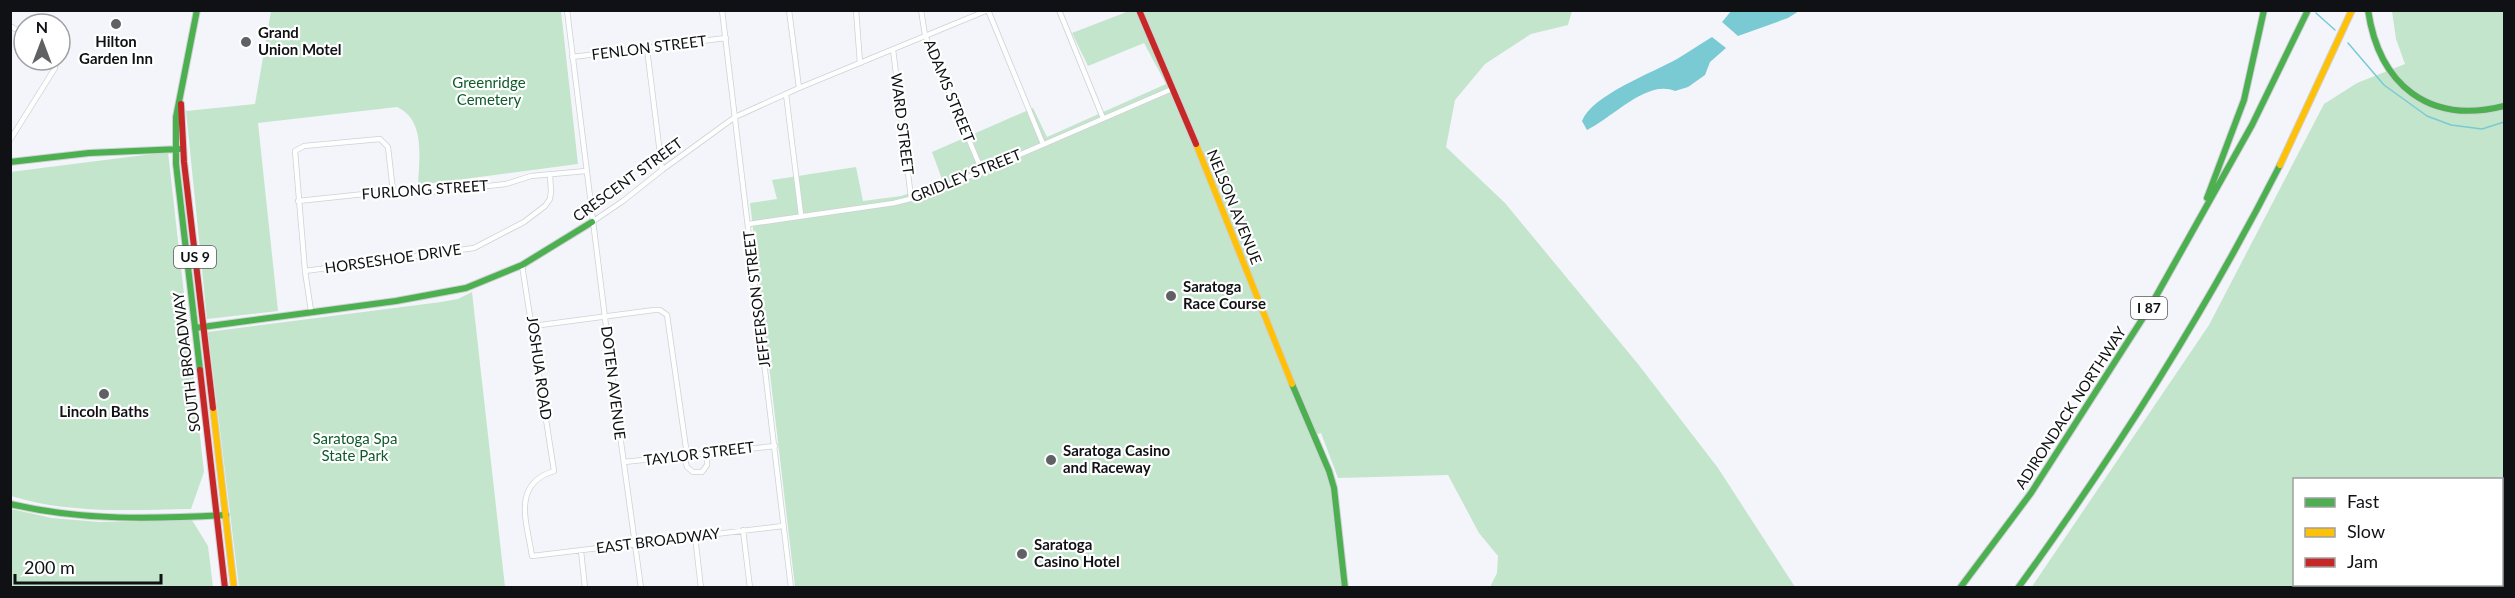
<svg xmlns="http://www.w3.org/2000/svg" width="2515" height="598" viewBox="0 0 2515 598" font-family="Lato,sans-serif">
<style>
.green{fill:#c3e5cc;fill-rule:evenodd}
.water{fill:#79cad3}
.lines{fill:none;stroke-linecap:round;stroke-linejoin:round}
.stream{stroke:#79cad3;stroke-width:1.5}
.street-casing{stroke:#d0d1d5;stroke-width:6}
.fast-casing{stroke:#d0d1d5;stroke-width:8}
.slow-casing{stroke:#d0d1d5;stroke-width:8}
.jam-casing{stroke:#d0d1d5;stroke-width:8}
.street{stroke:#fdfefe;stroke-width:4.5}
.fast{stroke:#4caf50;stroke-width:6}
.slow{stroke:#ffc107;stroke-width:6}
.jam{stroke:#c62828;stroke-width:6}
.poi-dot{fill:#606164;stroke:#fff;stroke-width:2}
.labels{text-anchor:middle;stroke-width:4.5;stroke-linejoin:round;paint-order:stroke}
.shield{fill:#fff;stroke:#58585a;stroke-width:1.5}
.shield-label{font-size:14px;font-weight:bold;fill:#101114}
.poi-label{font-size:15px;font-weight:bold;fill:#101114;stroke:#fff;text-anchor:start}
.street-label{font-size:15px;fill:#101114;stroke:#fff}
.park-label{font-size:15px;fill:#0d5b2a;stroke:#fff}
</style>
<rect width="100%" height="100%" fill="#f4f5fa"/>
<!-- green -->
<path class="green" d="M271 11H561L578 164 418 185C419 159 426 120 397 107L258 123 278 311 207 319 186 111 255 104Z
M1129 11H1572L1568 25 1531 34 1485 64 1455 100 1446 147 1505 203 1638 364 1718 468 1795 587H1490L1497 573 1498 556 1479 533 1448 475 1338 478 1321 433 1313 436 1334 488 1346 587H795L750 203 777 199 772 180 856 167 863 201 901 196 943 182 932 152 1033 108 1047 137 1166 84 1144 43 1088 66 1072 33Z
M2392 11H2504V587L2031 588 2209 325 2324 104 2357 83 2405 64 2396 39ZM2294 480H2502V584H2294Z
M168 152 204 472 191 509C130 510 69 514 11 496L10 172Z
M472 292 505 587H239L208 332 441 302 458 299Z
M11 509 52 518 99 522 192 520 208 546 213 587 11 588Z"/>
<!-- water -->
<path class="water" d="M1732 10H1799V11L1788 18 1738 36 1722 22Z
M1712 37 1726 48 1710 62 1705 75 1688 87 1675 91C1647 79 1612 118 1587 130L1582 121C1592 95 1652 73 1677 59 1689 52 1700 44 1712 37Z"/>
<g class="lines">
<!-- stream -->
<path class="stream" d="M2316 13 2335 30
M2348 43 2384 85 2427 116 2451 125 2482 129 2504 122"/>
<defs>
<path id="street" d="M567 10 614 391 641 588
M722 10 791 588
M789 10 799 88
M856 10 860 63
M921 10 925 35 982 171
M988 10 1043 144
M1059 10 1103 118
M10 26 24 34
M647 49 662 170
M893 49 911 198
M572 57 726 38
M786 94 801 215
M10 140 55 68 56 60
M298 201 393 191 433 192 506 184 531 176 586 171
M592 222 623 201 662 170 735 117 799 88 988 10
M749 224 894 203 926 195 1172 89
M522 265 554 471C511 484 527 523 532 556L783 526
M305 271 474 248 524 222 545 206 550 199 551 191 550 176
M311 311 305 271 295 151 304 146 380 139 388 147 393 191
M533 326 654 310H660L667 315 687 455
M684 456 687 467 693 472H702L707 465V453
M624 462 775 446
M743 530 750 588
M695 536 701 588
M581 551 585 588"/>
<path id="fast" d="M197 10 176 117V164L200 370
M2368 10C2379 85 2429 125 2504 106
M10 162 89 153 180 149
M2207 198 2244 100 2264 10
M195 328 396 301 466 288 522 265 592 222
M1292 384 1329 471 1334 488 1345 588
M10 504C82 521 153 519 226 515
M1960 588 2031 493 2150 307 2252 125 2308 10
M2018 588C2115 454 2205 313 2280 165"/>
<path id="slow" d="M1196 144 1292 384
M2280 165 2352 10
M213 408 234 588"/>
<path id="jam" d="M1139 10 1196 144
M181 104 184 162 213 408
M200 370 225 588"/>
</defs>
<!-- street casing -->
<use href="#street" class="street-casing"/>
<!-- fast casing -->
<use href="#fast" class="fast-casing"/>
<!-- slow casing -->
<use href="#slow" class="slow-casing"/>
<!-- jam casing -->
<use href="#jam" class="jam-casing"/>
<!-- street -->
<use href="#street" class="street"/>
<!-- fast -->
<use href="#fast" class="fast"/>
<!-- slow -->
<use href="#slow" class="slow"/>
<!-- jam -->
<use href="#jam" class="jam"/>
</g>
<!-- markers -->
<g class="poi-dot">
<circle cx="116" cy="24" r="6"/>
<circle cx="246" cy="42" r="6"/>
<circle cx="1171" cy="296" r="6"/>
<circle cx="104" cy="394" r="6"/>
<circle cx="1051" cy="460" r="6"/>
<circle cx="1022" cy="554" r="6"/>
</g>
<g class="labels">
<!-- shield labels -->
<g class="shield">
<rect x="174" y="246" width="42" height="22" rx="4.5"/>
<rect x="2131" y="297" width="36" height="22" rx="4.5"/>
</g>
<g class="shield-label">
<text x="195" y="262">US 9</text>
<text x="2149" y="313">I 87</text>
</g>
<!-- poi labels -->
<g class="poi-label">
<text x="258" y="38">Grand<tspan x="258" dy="17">Union Motel</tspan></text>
<text x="116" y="47" text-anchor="middle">Hilton<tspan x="116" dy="17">Garden Inn</tspan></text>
<text x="1183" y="292">Saratoga<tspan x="1183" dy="17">Race Course</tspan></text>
<text x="104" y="417" text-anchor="middle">Lincoln Baths</text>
<text x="1063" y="456">Saratoga Casino<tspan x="1063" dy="17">and Raceway</tspan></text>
<text x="1034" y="550">Saratoga<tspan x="1034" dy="17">Casino Hotel</tspan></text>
</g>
<!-- street labels -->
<g class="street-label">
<text transform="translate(649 48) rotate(-7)" y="5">FENLON STREET</text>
<text transform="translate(949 91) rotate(68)" y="5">ADAMS STREET</text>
<text transform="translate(902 124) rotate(83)" y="5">WARD STREET</text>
<text transform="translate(966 176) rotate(-22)" y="5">GRIDLEY STREET</text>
<text transform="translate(628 180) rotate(-36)" y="5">CRESCENT STREET</text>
<text transform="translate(425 190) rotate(-4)" y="5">FURLONG STREET</text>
<text transform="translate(1234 207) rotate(68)" y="5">NELSON AVENUE</text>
<text transform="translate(393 259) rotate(-8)" y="5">HORSESHOE DRIVE</text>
<text transform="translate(757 299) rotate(-97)" y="5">JEFFERSON STREET</text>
<text transform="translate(187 362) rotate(-97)" y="5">SOUTH BROADWAY</text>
<text transform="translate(539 368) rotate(82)" y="5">JOSHUA ROAD</text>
<text transform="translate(613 383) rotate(83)" y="5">DOTEN AVENUE</text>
<text transform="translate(2071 408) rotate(-57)" y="5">ADIRONDACK NORTHWAY</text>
<text transform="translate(699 454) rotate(-7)" y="5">TAYLOR STREET</text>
<text transform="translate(658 541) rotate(-7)" y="5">EAST BROADWAY</text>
</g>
<!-- park labels -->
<g class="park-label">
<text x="489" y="88">Greenridge<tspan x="489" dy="17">Cemetery</tspan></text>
<text x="355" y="444">Saratoga Spa<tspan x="355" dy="17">State Park</tspan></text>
</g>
</g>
<!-- border -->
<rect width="2515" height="598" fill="none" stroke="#101114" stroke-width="24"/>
<!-- legend -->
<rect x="2293" y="478" width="210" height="108" fill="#ffffff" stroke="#9fa0a1" stroke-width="1.5"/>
<rect x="2305" y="498" width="30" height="9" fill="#4caf50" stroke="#9fa0a1" stroke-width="1.5"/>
<text x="2347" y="508" font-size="18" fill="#101114">Fast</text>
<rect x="2305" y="528" width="30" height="9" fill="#ffc107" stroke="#9fa0a1" stroke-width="1.5"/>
<text x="2347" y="538" font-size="18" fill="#101114">Slow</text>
<rect x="2305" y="558" width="30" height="9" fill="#c62828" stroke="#9fa0a1" stroke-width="1.5"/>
<text x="2347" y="568" font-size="18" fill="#101114">Jam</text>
<!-- north arrow -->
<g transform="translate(42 42)"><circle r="28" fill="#ffffff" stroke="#9fa0a1" stroke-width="1.5"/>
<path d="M0-4.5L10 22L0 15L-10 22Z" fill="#606164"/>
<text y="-9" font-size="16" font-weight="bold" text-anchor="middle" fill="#101114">N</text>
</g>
<!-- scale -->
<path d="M15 574v9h146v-9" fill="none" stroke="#101114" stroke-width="3"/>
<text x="24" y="574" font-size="18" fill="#101114" stroke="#ffffff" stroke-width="4.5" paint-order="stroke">200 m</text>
</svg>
